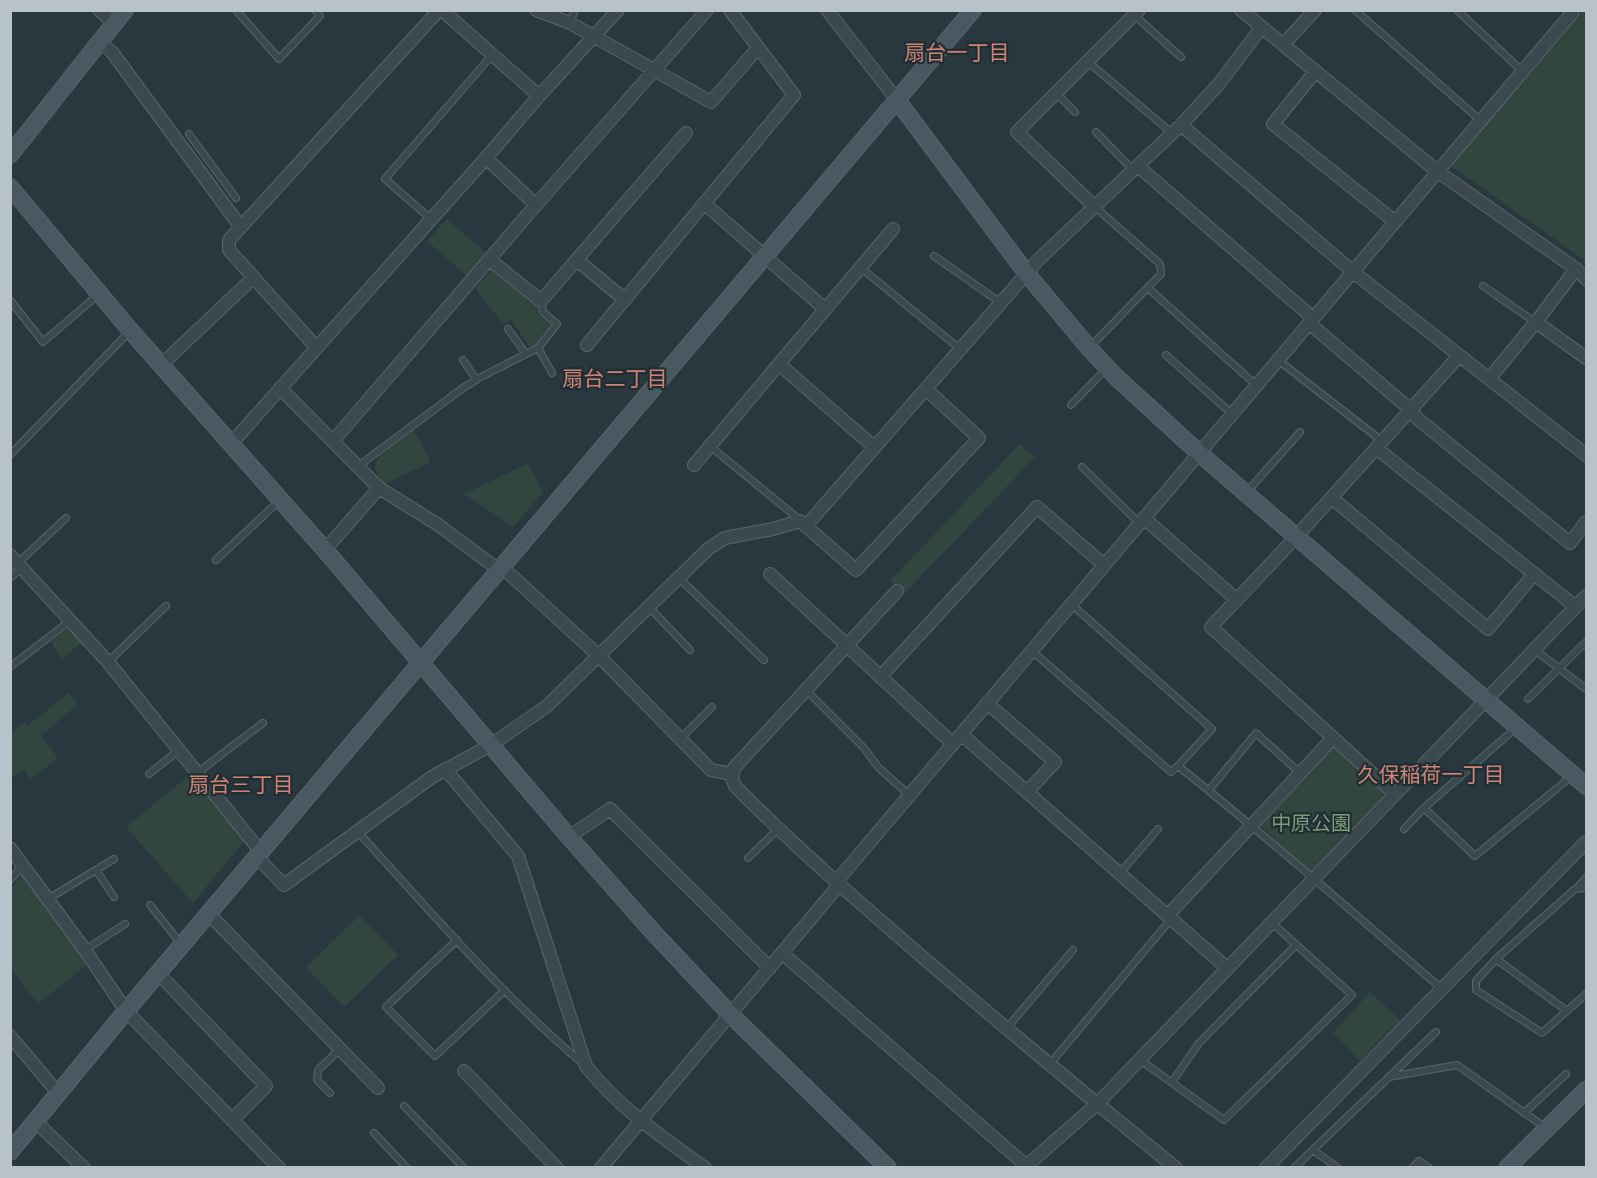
<svg xmlns="http://www.w3.org/2000/svg" width="1597" height="1178" viewBox="0 0 1597 1178" font-family="Quicksand,'Noto Sans JP',sans-serif">
<style>
.green{fill:#30463f}
.lines{fill:none;stroke-linecap:round;stroke-linejoin:round}
.lane-casing{stroke:#59666c;stroke-width:8}
.street-casing{stroke:#59666c;stroke-width:14}
.secondary-casing{stroke:#59666c;stroke-width:18}
.lane{stroke:#3b494e;stroke-width:6}
.street{stroke:#3b494e;stroke-width:12}
.secondary{stroke:#4a5961;stroke-width:16}
.labels{text-anchor:middle;stroke-width:4.5;stroke-linejoin:round;paint-order:stroke}
.park-label{font-size:20px;fill:#7a9d78;stroke:#202e33}
.neighbourhood-label{font-size:21px;fill:#cf8476;stroke:#202e33}
</style>
<rect width="100%" height="100%" fill="#28383e"/>
<!-- green -->
<path class="green" d="M1580 11H1586V261L1450 165Z
M447 219 487 254 467 276 427 241Z
M492 269 536 304 538 314 551 324 535 345 530 348 511 319 503 324 475 289Z
M414 430 431 462 383 485C380 480 375 473 375 467 374 456 405 437 414 430Z
M1020 444 1035 457 904 594 890 581Z
M528 463 543 492 513 527 464 494Z
M71 626 84 641 61 659 51 642Z
M69 693 78 704 41 736 58 758 31 779 24 769 11 778V733L24 723 27 726Z
M1333 747 1388 794 1312 874 1258 824Z
M192 773 246 839 193 903 126 827Z
M25 872 89 963 38 1004 11 969V888Z
M360 915 398 955 344 1007 306 967Z
M1370 992 1400 1020 1360 1061 1333 1033Z"/>
<g class="lines">
<defs>
<path id="lane" d="M236 10 279 59 320 16 315 10
M1355 10 1480 120
M1457 10 1522 71
M1134 15 1181 57
M570 23 575 10
M1088 62 1172 133
M1056 93 1075 112
M1096 132 1133 170
M189 134 236 198
M431 219 385 179 492 55
M934 256 1001 303
M861 268 960 349
M1483 286 1535 322
M1148 288 1256 385
M10 300 43 342 99 294
M508 329 526 354
M1091 346 1161 274 1160 264 1095 207
M538 348 552 373
M1166 355 1232 414
M463 360 476 379
M1278 360 1382 441
M1071 405 1106 369
M711 447 800 520
M10 455 129 332
M357 467 463 388 479 378 538 348 557 324 543 312 541 301
M1082 467 1139 523
M1246 493 1300 432
M216 560 279 501
M18 563 66 518
M10 578 22 568
M679 578 764 660
M1071 604 1212 729 1178 766
M649 607 690 650
M1535 650 1586 689
M1032 651 1171 772 1178 766C1268 837 1354 914 1441 988
M108 662 166 606
M10 667 71 620
M806 690 864 748 878 767 909 795
M1528 699 1586 642
M680 739 712 707
M197 773 263 723
M149 774 179 750
M1209 790 1256 733 1300 773
M1424 808 1475 856 1573 775
M1404 829 1424 808 1517 727
M358 832C430 911 501 994 582 1063
M748 858 777 830
M96 870 114 897
M1120 873 1158 829
M10 880 24 864
M1586 888 1575 889 1496 959 1476 981V990L1542 1033 1586 994
M1576 889 1586 878
M48 899 114 859
M150 905 181 944
M457 940 386 1007 435 1056 505 990
M85 950 125 924
M1496 959 1567 1011
M1007 1028 1073 950
M1140 1060 1224 1120 1352 995 1271 922
M1050 1064 1171 919
M1389 1077 1457 1065 1546 1128
M1172 1082 1199 1043 1296 945
M330 1093 317 1080 318 1070 340 1049
M404 1106 464 1168
M1524 1113 1566 1074
M374 1133 407 1168
M1313 1150 1338 1168
M1294 1168 1436 1032
M1412 1168 1419 1161 1429 1168"/>
<path id="street" d="M99 10 115 24
M442 10 539 96
M536 10 570 23 711 102 758 48
M827 10 897 100
M1241 10 1437 171 1576 269 1586 279
M100 43 112 52 240 226
M1283 45 1315 10
M1315 72 1273 124 1394 221
M1181 125 1352 271 1586 455
M486 158 536 205
M1139 167 1313 318
M705 204 825 309
M1095 207 1017 132 1139 10
M490 260 541 301 686 133
M577 260 624 299
M1536 322 1586 358
M1309 323 1411 410 1418 419 1570 543 1586 522
M587 345 794 95 730 10
M316 347 229 250V240L439 10
M161 365 253 278
M1489 379 1536 322 1576 269
M280 388 379 488 437 524 499 570
M333 441 536 205 707 10
M230 445 486 158 539 96 618 10
M874 447 779 364 893 229
M1376 448 1576 607
M694 465 779 364
M1332 498 1488 629 1534 574
M1144 518 1237 600
M806 526 1039 259 1181 125 1218 85 1262 27
M325 550 379 488
M10 555 108 662 261 852
M502 567 599 656 711 770 732 774
M770 574 953 744
M897 591 734 768 732 778 735 786C796 848 861 904 927 961 1009 1031 1092 1100 1176 1168
M880 677 1037 507 1104 565
M987 703 1055 762 1027 792
M961 734 1227 968
M445 769 518 856 586 1066C619 1108 662 1137 705 1168
M1395 794 1211 627 1296 537 1459 356
M569 837 610 809 770 968
M10 848 85 950 126 1011 279 1168
M257 857 284 885 432 777 491 745 547 706 708 549 725 538 773 529 800 521 856 570 979 438 927 390
M836 882 1572 13 1570 10
M209 914 378 1088
M1168 915 1333 738
M782 953 1029 1168
M158 973 266 1086 233 1119
M10 1036 59 1094
M464 1071 557 1168
M36 1122 84 1168
M601 1168 839 885
M1024 1168 1097 1104 1586 596
M1266 1168 1586 842"/>
<path id="secondary" d="M897 100 1027 274 1089 348 1115 376 1199 453 1586 786
M10 155 125 10
M10 187 130 330 325 550 569 837 653 932 730 1014 888 1168
M10 1152 126 1011 973 10
M1507 1168 1586 1090"/>
</defs>
<!-- lane casing -->
<use href="#lane" class="lane-casing"/>
<!-- street casing -->
<use href="#street" class="street-casing"/>
<!-- secondary casing -->
<use href="#secondary" class="secondary-casing"/>
<!-- lane -->
<use href="#lane" class="lane"/>
<!-- street -->
<use href="#street" class="street"/>
<!-- secondary -->
<use href="#secondary" class="secondary"/>
</g>
<g class="labels">
<!-- park labels -->
<g class="park-label">
<text x="1311" y="830">中原公園</text>
</g>
<!-- neighbourhood labels -->
<g class="neighbourhood-label">
<text x="957" y="60">扇台一丁目</text>
<text x="615" y="386">扇台二丁目</text>
<text x="1431" y="782">久保稲荷一丁目</text>
<text x="241" y="792">扇台三丁目</text>
</g>
</g>
<!-- border -->
<rect width="1597" height="1178" fill="none" stroke="#b8c3c9" stroke-width="24"/>
</svg>
